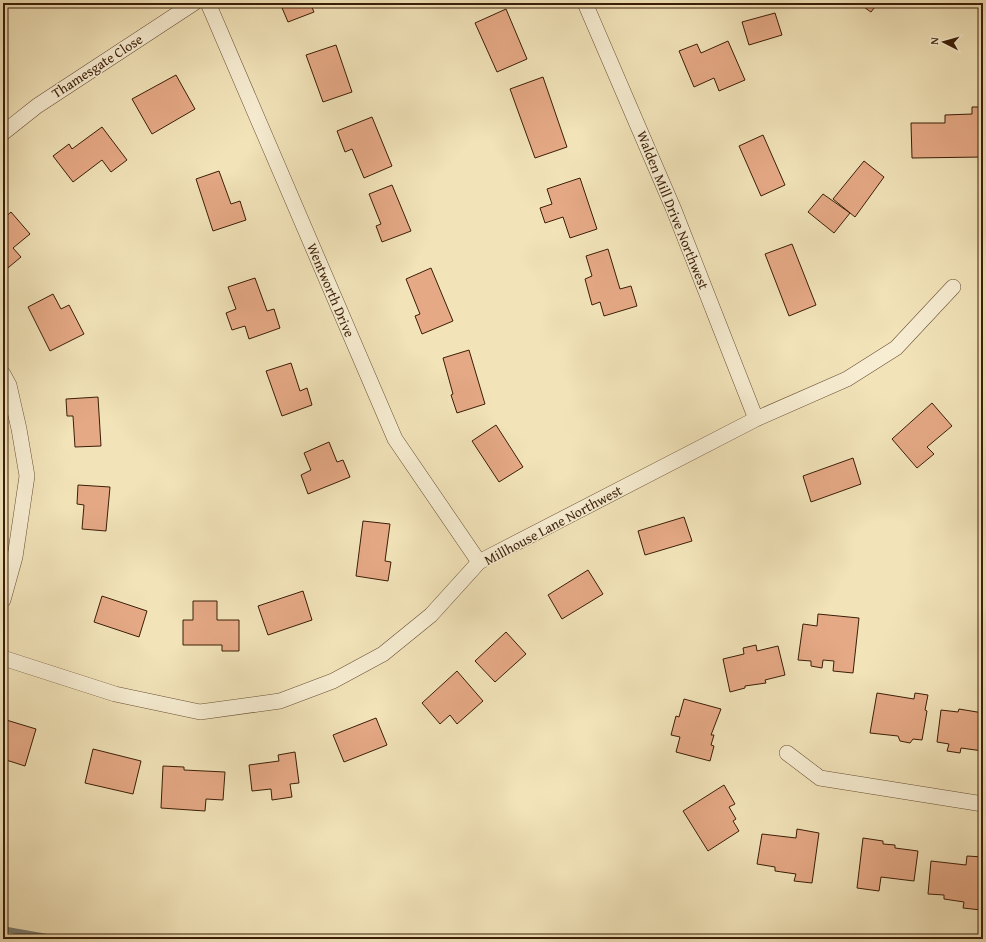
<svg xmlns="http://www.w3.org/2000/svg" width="986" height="942" viewBox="0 0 986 942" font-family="'Gentium Book Plus',serif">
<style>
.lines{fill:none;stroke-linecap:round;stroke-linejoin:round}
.stream{stroke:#777d72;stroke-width:5.5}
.building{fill:#e5a985;stroke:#3b1e07}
.street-casing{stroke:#694f34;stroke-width:16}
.street{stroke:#f7edd2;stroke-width:15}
.labels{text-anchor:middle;stroke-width:3;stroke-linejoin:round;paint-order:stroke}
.street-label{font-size:14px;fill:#3b1e07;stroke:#f7edd2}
</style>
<rect width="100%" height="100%" fill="#f2e3b9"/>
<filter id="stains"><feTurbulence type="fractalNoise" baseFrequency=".005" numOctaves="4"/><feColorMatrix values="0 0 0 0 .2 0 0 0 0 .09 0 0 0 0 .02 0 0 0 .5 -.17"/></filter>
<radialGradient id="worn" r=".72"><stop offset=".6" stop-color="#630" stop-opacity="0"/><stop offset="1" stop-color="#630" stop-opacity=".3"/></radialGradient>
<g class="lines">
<!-- stream -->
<path class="stream" d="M3 929 60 939"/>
</g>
<!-- building -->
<path class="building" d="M280 3H310L314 12 288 22Z
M858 3H878L871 12Z
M506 9 527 59 497 72 475 23Z
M775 13 782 35 749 45 742 22Z
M728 41 745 80 719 91 714 78 694 87 679 51 697 44 701 53Z
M336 45 352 92 323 102 306 55Z
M176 75 195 109 152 134 132 99Z
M543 77 567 147 535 158 510 89Z
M972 107H983V157L912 158 911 123H945V115L972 114Z
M372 117 392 166 364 178 352 149 345 152 337 131Z
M102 127 127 160 111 172 102 160 73 182 53 156 69 144 72 149Z
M763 135 785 185 761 196 739 146Z
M864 161 884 177 855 217 833 199Z
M219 171 231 204 240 201 246 220 213 231 196 179Z
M580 178 597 229 570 238 563 217 545 223 540 208 552 204 547 189Z
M392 185 411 231 382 242 376 226 381 224 369 194Z
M823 194 850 213 834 233 808 212Z
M11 212 30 234 13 248 21 257 3 272V219Z
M792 244 816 305 789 316 765 254Z
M608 249 620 289 631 286 637 306 604 316 600 302 592 305 585 279 592 276 586 256Z
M431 268 453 321 422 334 415 316 420 314 406 279Z
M255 278 267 311 274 309 280 328 249 339 245 326 232 330 226 313 236 309 228 287Z
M53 294 61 309 69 305 84 334 50 351 28 307Z
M469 350 485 404 457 413 451 395 453 394 443 358Z
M291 363 300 391 307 388 312 405 282 416 266 371Z
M98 397 101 446 75 447 73 416H67L66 399Z
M932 403 952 426 927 447 934 454 917 468 892 439Z
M496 425 523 467 499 482 472 441Z
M329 442 337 462 343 460 350 477 308 494 301 475 311 470 304 453Z
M853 458 861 484 811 502 803 476Z
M78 485 110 487 106 531 82 529 84 505 77 504Z
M684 517 692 541 645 555 638 531Z
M363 521 390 524 385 561 391 562 388 581 356 576Z
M588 570 603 594 562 619 548 595Z
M303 591 312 620 268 635 258 606Z
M102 596 147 611 139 637 94 622Z
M193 601H217V620H239V651H222V645H183V620H193Z
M818 614 859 618 853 673 833 671 834 661 823 660 822 668 811 666V661L798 660 803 624 817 626Z
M506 632 526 654 495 682 475 661Z
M756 645 757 651 778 646 785 675 765 680 766 683 745 686V688L730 692 723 659 744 654 743 648Z
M457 671 483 701 457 724 450 715 440 724 422 703Z
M877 693 914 699 915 693 928 695 925 710 927 711 922 740 913 739 910 743 900 741 898 736 870 733Z
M684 699 721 709 711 735H714L711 745 714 746 710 761 676 752 680 737 671 735 676 716 679 717Z
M959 709 983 713V751L961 748 960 753 947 751 949 744 937 742 941 710 958 712Z
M376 718 387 745 344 762 333 735Z
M3 719 36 729 25 766 3 759Z
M93 749 141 761 133 794 85 783Z
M295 752 299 783 290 784 292 797 272 800 271 789 252 791 249 765 279 761 278 755Z
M163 766 184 767V770L225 772 223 800 206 799 205 811 161 808Z
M724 785 735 804 729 807 736 819 733 821 739 831 708 851 683 811Z
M797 829 819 833 812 883 794 881 796 874 775 871V867L757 864 762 834 796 838Z
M863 838 883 841V844L895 845V848L918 851 914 881 881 877 879 891 857 888Z
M967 856 983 857 981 910 963 908 964 902 944 899V895L928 894 931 861 966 865Z"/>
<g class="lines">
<defs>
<path id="street" d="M208 3 395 439 479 562
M585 3 674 210 756 419
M3 133 37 106 194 3
M3 374 9 385 19 429 27 476 15 557 3 600
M3 658 115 694 200 712 280 701 333 681 383 654 431 615 479 562 756 419 847 379 896 348 953 287
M787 753 820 778 983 804"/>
</defs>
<!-- street casing -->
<use href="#street" class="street-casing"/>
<!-- street -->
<use href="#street" class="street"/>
</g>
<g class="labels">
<!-- street labels -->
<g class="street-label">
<text transform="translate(97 66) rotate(-33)" y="5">Thamesgate Close</text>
<text transform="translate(673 210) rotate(68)" y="5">Walden Mill Drive Northwest</text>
<text transform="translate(331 290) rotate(67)" y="5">Wentworth Drive</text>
<text transform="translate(553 525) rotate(-28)" y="5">Millhouse Lane Northwest</text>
</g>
</g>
<!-- margin -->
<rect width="986" height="942" fill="none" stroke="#f2e3b9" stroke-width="16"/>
<rect x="4" y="4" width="978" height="934" fill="none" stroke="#3b1e07" stroke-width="2"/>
<rect x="8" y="8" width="970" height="926" fill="none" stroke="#3b1e07"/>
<!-- north arrow -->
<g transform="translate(944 42) rotate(276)" stroke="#f7edd2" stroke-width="3" paint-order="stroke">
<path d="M0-3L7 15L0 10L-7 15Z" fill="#3b1e07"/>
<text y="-6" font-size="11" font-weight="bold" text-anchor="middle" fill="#3b1e07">N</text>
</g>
<rect width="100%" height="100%" filter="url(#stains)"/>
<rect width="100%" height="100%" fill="url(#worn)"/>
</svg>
